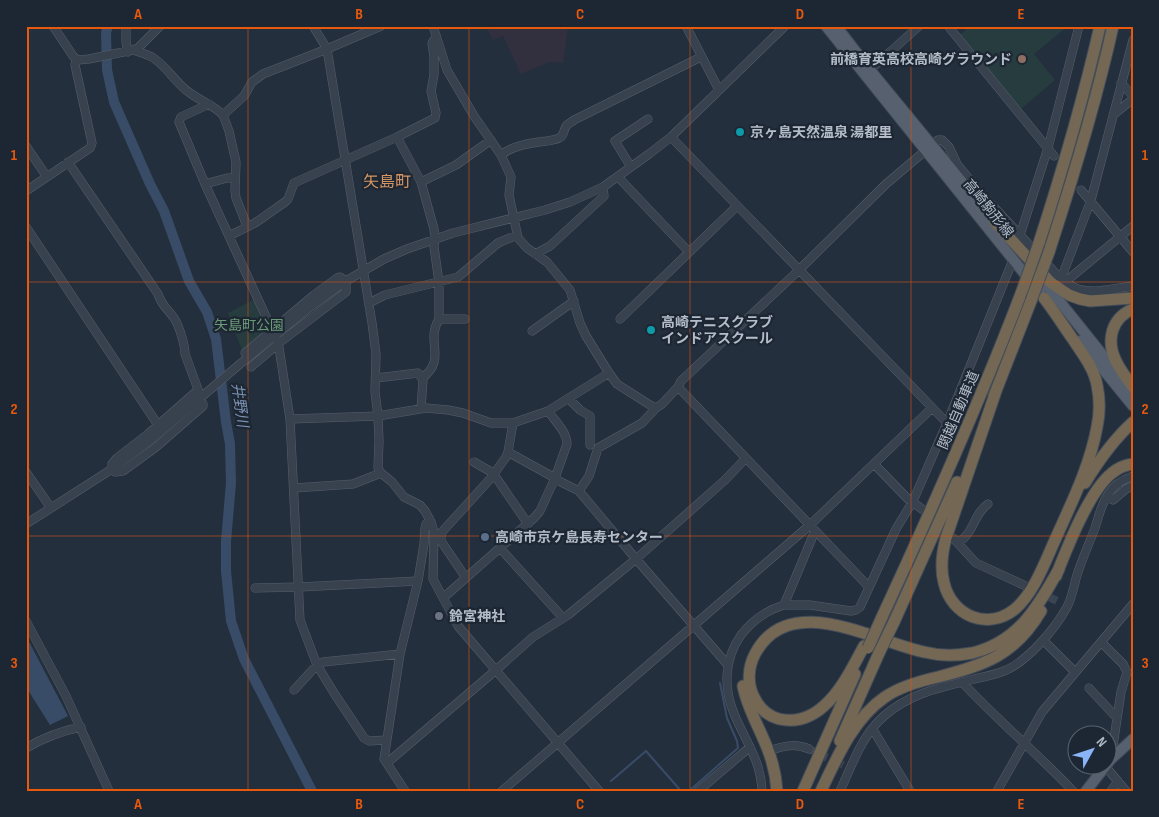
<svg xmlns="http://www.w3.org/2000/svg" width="1159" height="817" viewBox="0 0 1159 817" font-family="'Sofia Sans Condensed','Noto Sans JP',sans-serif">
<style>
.medical{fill:#32303f}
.green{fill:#263c3f}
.water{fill:#394c67}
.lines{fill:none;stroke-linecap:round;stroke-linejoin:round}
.stream{stroke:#394c67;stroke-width:2}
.river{stroke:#394c67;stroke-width:10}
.minor-tunnel{stroke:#3a4453;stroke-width:8;stroke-dasharray:8 4;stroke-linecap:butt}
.minor-casing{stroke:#565f6c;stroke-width:9}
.major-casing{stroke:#414a57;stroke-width:12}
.highway-casing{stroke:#434c59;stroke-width:13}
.minor{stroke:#38414e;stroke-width:8}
.major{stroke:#56606e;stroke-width:10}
.highway{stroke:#746855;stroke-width:11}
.highway-bridge-casing{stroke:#434c59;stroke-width:13;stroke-linecap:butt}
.highway-bridge{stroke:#746855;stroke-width:11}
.grid{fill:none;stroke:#e8590c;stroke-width:1;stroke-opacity:0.55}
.education-dot{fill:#8d6e63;stroke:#1d2633;stroke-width:2}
.culture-dot{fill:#0f9aa8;stroke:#1d2633;stroke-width:2}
.service-dot{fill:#5c6f8a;stroke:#1d2633;stroke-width:2}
.worship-dot{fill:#6b7280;stroke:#1d2633;stroke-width:2}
.labels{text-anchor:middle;stroke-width:4.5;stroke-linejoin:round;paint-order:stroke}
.poi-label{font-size:14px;font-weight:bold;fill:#b4bcc9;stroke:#1d2633;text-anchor:start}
.street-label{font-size:14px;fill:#b4bcc9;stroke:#1d2633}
.park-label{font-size:14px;fill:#6b9a76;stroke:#1d2633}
.water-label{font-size:15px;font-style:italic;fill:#7c92b1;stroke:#1d2633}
.quarter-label{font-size:16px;fill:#d59563;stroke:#1d2633}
.neatline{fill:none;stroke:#e8590c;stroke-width:2}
.grid-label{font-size:16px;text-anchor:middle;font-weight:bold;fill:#e8590c}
</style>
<rect width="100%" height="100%" fill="#242f3e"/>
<!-- medical -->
<path class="medical" d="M486 26H568L563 63 549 62 521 74 503 36 493 40Z"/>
<!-- green -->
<path class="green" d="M970 26H1068L1034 54 1055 80 1021 109 960 35Z
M255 299 269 330 243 353 228 313Z"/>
<!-- water -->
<path class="water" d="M26 636 68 716 50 725 26 687Z"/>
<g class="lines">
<!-- stream -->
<path class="stream" d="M611 781 646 751 681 791
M689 791 738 748 737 741 727 718 720 683"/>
<!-- river -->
<path class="river" d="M108 26 106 33 107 70 114 102 150 184 164 211 189 281 207 312 216 339 226 422 230 444 231 483 226 541V571L231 621 244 659 312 791"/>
<!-- minor-tunnel -->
<path class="minor-tunnel" d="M1028 587 1059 602
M809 749 843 765"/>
<defs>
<path id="minor" d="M53 26 73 56 76 59 78 60 89 59 133 50 138 48 160 26
M126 26V42L128 52
M313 26 327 49 372 323 376 354 375 392 378 416 379 441 378 468 381 473 392 482 404 497 420 505 425 511 431 522 434 532 433 579 458 626 599 791
M433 26 447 70 474 116 501 155 511 177 509 195 518 238 527 248 547 262 570 290 580 323 586 336 609 373 617 384 650 405 656 408
M686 26 719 90
M948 26 1054 156
M133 50C139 52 146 54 152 57 167 66 175 83 190 93 201 101 213 105 223 115L244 96 252 82 263 74 327 49 381 26
M870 70 919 26
M1121 83 1133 96
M209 104 181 117 179 122 205 184 273 332
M223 115 229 131 236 162 235 191 236 198 247 226
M1113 115 1133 99
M397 137 421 182 434 229 435 239 434 247 439 282V321
M671 137 947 423
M26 146 47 177
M501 155C513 145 532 143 547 141 551 140 556 140 559 138 565 136 563 129 567 125 568 124 573 121 574 120L701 57
M68 162 158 294C161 305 168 309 174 318 179 325 185 345 185 354L199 392
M631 167 615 141 648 119
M618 177 689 252
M421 182 456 165 491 140
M205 184 227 178H235
M1081 190 1133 252
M26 191 90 148 92 143 75 65 76 59
M26 227 158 425
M1020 235 1048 148 1079 26
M229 236 255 223 285 202 288 199 294 183 397 137 435 118 436 113 431 91 434 75V56L432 44 433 41 436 39
M535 254 550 246 604 196 603 187
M1061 279 1091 200 1133 40
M1065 282 1133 226
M369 303 385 295 458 277 498 243 517 235
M620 319 737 206
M532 331 574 301
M278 341 290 419 300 620 317 665 334 693 364 738 369 741 386 740
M245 353 314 295 337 278 340 277 346 281V292L279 343 251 367
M376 378 418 373 423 380 421 409
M422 378C447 360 426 342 438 321L442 319H465
M569 399 580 410 590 416V445
M290 419 378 416 426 408 448 410 463 413 491 423H513L548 411 609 373
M508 452 555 478 567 444C567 432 555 421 548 411
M474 462 493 473 528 524
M874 464 908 499 922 509
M112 469V464L117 458 148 434 198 390
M112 469 115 472 123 471 156 447 203 406V404
M26 472 51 508
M294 488 353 484 381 473
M579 491 589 476 598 448 642 423 656 408 662 404 678 387
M1107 497 1113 500 1126 489 1133 486
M26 524 112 469 151 440 240 364 310 307 346 281 384 259 407 249 453 233 545 210 570 202 603 187 649 154 671 137 785 26
M953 538 976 563 1028 587
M959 542C974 533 974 513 988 504
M500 548 563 618
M466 578 441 541V533L491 478 506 457 508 452 513 423
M869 587 678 387 681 381 799 270 886 184 938 140H942L949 147 957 164 980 192 1061 279C1067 283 1072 287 1078 289 1093 294 1117 288 1133 286
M255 588 299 587 418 581
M443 598 534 518 540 511 555 478 557 480 579 491 636 559 727 664
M784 605H810L851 611 856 610 860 607 896 529 913 501 947 423 1013 260
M26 621 66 696 109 791
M1043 640 1075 672
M1101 642 1123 664 1127 672 1121 692 1111 759
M962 682C997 720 1037 753 1073 791
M1089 688 1117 718
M294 690 317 665 323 662 400 654
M870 731 875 733 910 791
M26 748C43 738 61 731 81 727
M775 749C788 745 797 744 809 749
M387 763 496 670 533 637 568 615 636 559 725 480 746 458
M1105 766 1126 791
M405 791 384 759 400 654 418 581 424 544 425 528 426 524 431 522
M502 791 810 525 932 408
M698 791 750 747
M762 791C761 761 746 742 735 716 723 689 724 659 741 635 752 621 767 610 784 605L815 531
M840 791C852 765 862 735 884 716 910 693 942 687 974 679 984 677 994 675 1004 671 1027 662 1055 629 1067 607 1072 598 1074 585 1077 575 1082 559 1089 544 1095 528 1099 516 1101 504 1109 493 1114 485 1124 479 1133 476
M997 791 1042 712 1133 604
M1111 791 1118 781"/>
<path id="major" d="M826 26 1040 293
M836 26 870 70 999 227
M1040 277 1133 393
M1080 341 1133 406
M1086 791 1111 759 1133 739"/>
<path id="highway" d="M995 222 1050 282 1069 295 1080 299 1090 301 1133 298
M1039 243C1062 172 1083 100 1100 26
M1049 252C1073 178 1096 103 1113 26
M1133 309C1111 318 1106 341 1116 361 1120 370 1127 379 1133 387
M996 391 946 538C942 553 940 568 944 583 952 616 987 631 1015 609 1034 593 1045 562 1055 540 1071 504 1090 466 1097 427 1100 413 1100 399 1097 385 1094 368 1082 353 1072 338 1063 325 1054 311 1044 298
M994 396 1031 301
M1085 483C1099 460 1113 440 1133 422
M1056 576C1067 548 1089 491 1112 473 1118 468 1125 465 1133 464
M882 617C932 509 980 402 1022 291
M894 622 957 482
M864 646C847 678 823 729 779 719 768 716 759 708 754 697 747 684 748 667 755 654 789 589 875 642 924 652 940 656 956 656 972 653 1018 642 1038 607 1059 569
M743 686C747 707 758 725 766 745 772 759 776 775 777 791
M840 741 879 653
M803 791 855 674
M821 791C837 757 854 718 885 697 901 686 920 681 938 677 985 665 1015 655 1041 611"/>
</defs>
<!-- minor casing -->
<use href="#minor" class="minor-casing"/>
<!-- major casing -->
<use href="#major" class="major-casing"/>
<!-- highway casing -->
<use href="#highway" class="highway-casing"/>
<!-- minor -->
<use href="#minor" class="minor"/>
<!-- major -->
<use href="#major" class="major"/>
<!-- highway -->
<use href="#highway" class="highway"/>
<defs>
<path id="highway-bridge" d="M1022 291 1039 243
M1031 301 1049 252
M868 648 882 617
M879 653 894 622"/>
</defs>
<!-- highway-bridge casing -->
<use href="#highway-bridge" class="highway-bridge-casing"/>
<!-- highway-bridge -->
<use href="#highway-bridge" class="highway-bridge"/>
</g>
<!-- grid -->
<path class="grid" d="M248 26V791M469 26V791M690 26V791M911 26V791M26 282H1133M26 536H1133"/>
<!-- markers -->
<circle class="education-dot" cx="1022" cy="59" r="5"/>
<g class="culture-dot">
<circle cx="740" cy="132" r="5"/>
<circle cx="651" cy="330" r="5"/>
</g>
<circle class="service-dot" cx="485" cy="537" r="5"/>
<circle class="worship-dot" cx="439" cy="616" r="5"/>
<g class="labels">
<!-- poi labels -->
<g class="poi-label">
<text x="1012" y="64" text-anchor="end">前橋育英高校高崎グラウンド</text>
<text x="750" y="137">京ヶ島天然温泉 湯都里</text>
<text x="661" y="327">高崎テニスクラブ<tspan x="661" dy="16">インドアスクール</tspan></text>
<text x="495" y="542">高崎市京ケ島長寿センター</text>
<text x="449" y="621">鈴宮神社</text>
</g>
<!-- street labels -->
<g class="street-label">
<text transform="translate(989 208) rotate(51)" y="5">高崎駒形線</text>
<text transform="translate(958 410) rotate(-67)" y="5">関越自動車道</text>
</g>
<!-- park labels -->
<g class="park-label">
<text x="249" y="330">矢島町公園</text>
</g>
<!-- water labels -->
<g class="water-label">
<text transform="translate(240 405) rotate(82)" y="5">井野川</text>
</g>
<!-- quarter labels -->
<g class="quarter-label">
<text x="387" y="187">矢島町</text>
</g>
</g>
<!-- border -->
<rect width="1159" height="817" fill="none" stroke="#1d2633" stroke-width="55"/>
<!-- north arrow -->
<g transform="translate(1092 750) rotate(50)"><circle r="24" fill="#1d2633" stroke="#59626f"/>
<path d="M0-4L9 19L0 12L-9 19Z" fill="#8ab4f8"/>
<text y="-8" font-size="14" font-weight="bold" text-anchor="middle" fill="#b4bcc9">N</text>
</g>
<rect x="28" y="28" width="1104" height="762" class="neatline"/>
<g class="grid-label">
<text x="138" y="19">A</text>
<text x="359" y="19">B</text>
<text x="580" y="19">C</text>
<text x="800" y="19">D</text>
<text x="1021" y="19">E</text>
<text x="14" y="160">1</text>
<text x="1145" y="160">1</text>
<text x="14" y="414">2</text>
<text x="1145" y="414">2</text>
<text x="14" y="668">3</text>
<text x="1145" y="668">3</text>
<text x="138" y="809">A</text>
<text x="359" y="809">B</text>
<text x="580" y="809">C</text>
<text x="800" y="809">D</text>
<text x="1021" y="809">E</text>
</g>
</svg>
